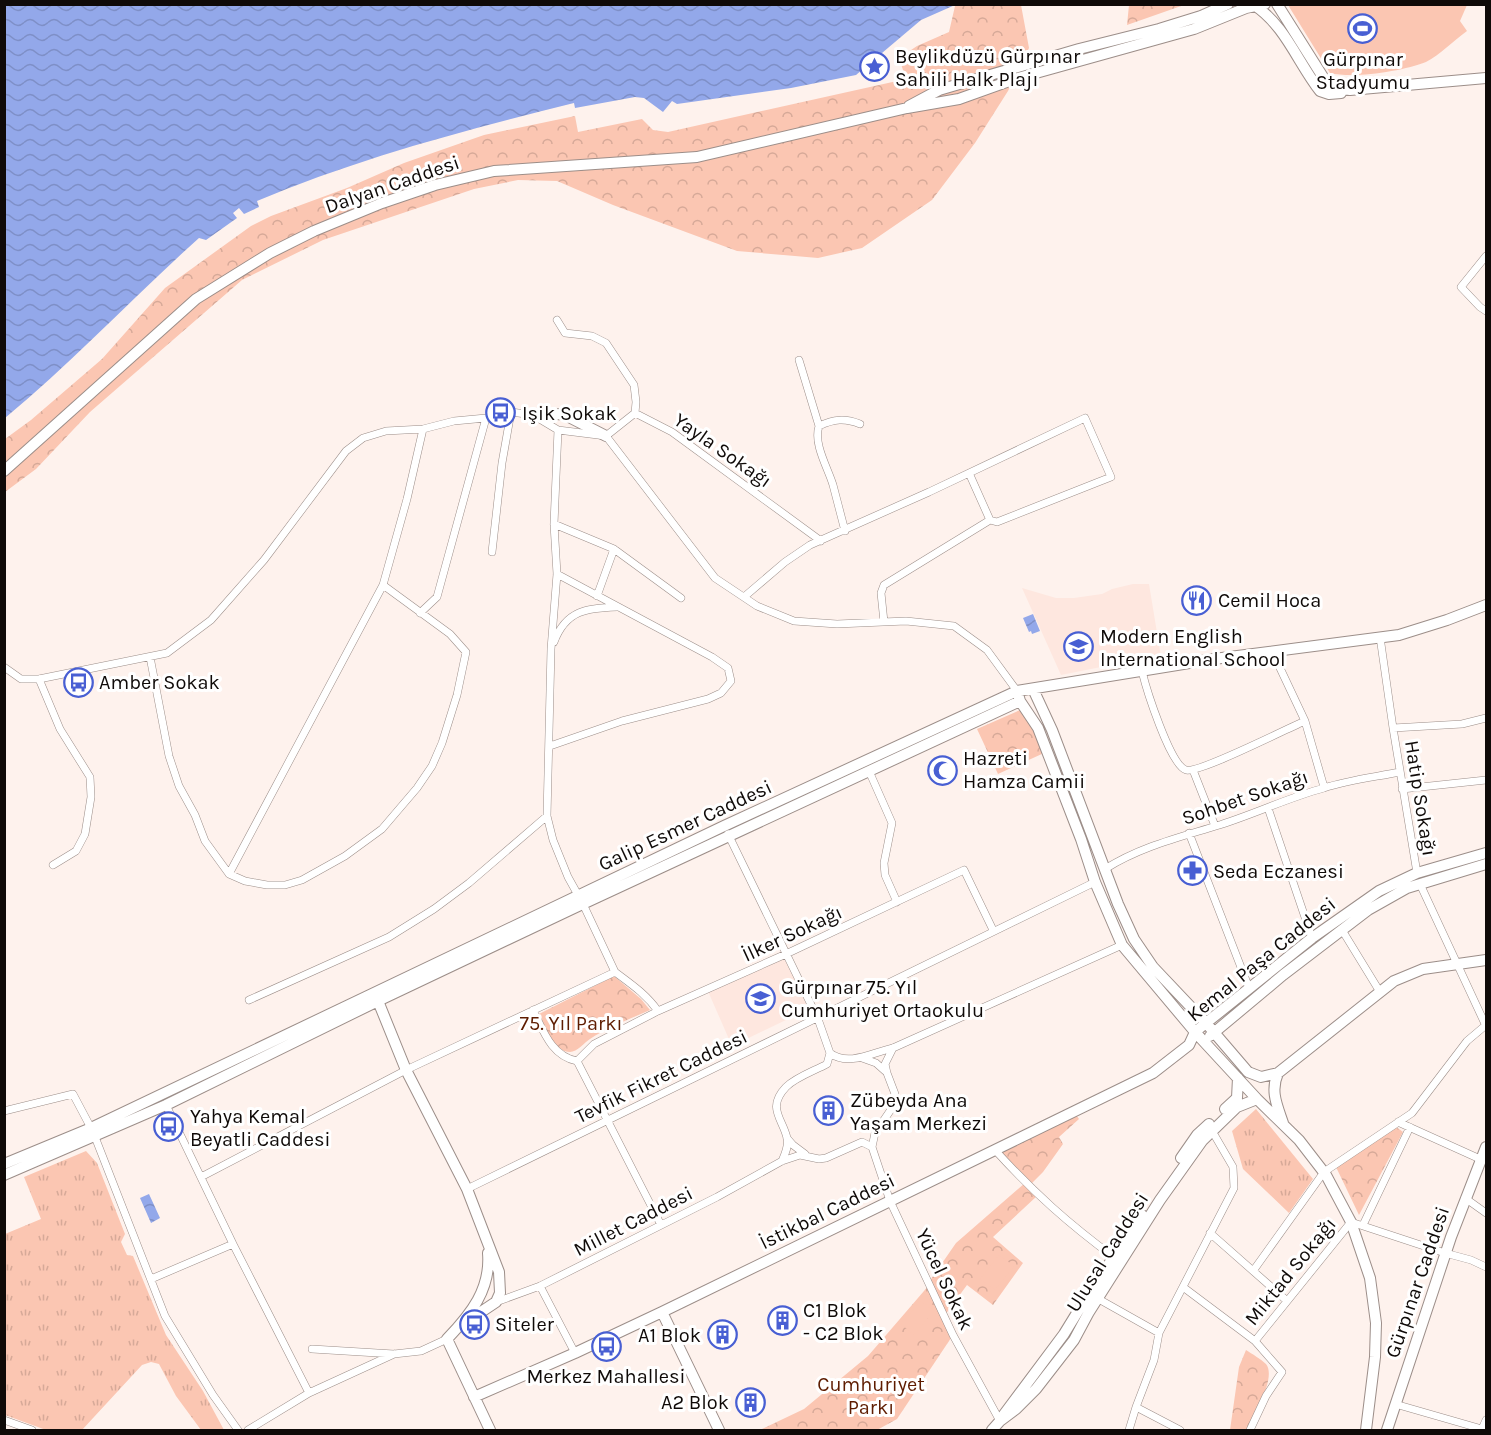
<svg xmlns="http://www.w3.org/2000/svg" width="1491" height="1435" viewBox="0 0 1491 1435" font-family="Karla,sans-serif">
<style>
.built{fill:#fee7df}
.grass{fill:url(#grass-tufts)}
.park{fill:url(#park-crowns)}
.pitch{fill:#fbc6b2}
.water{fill:url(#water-waves)}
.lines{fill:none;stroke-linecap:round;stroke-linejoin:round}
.street-casing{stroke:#9c8e89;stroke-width:8}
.secondary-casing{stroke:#9c8e89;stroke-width:12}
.street{stroke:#fff;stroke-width:7}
.secondary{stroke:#fff;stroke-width:10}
.labels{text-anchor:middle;stroke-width:6;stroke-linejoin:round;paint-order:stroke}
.poi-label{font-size:20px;fill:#0f0a08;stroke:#fff;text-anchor:start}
.street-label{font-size:20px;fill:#0f0a08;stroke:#fff}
.park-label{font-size:20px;fill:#5e1c00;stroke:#fff}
</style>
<defs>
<pattern id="grass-tufts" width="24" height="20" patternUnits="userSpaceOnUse" patternTransform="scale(1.5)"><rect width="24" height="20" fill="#fbc6b2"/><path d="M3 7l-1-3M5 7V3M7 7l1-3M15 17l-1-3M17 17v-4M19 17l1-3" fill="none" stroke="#d6a998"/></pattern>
<pattern id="park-crowns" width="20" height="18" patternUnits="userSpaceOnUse" patternTransform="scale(1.5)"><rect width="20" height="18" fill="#fbc6b2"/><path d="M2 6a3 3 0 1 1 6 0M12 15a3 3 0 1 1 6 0" fill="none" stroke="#d6a998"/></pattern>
<pattern id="water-waves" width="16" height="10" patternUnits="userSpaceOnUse" patternTransform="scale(1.5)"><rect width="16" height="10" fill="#93a8ea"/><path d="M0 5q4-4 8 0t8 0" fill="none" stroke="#7e8fc7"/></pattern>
</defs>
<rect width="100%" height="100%" fill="#fef2ed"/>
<!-- built -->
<path class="built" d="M1133 584H1149L1161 657 1112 663 1111 665 1061 675 1022 588 1056 598H1074L1102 594 1112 589Z
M786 954 813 1007 732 1046 707 989Z"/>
<!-- grass -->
<path class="grass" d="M1256 1109 1313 1179 1289 1213 1243 1169 1232 1131Z
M86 1151 97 1163 125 1234 121 1242 127 1255 133 1256 166 1335 203 1391 224 1430H201L176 1396 159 1364 151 1362 142 1365 82 1430H46L5 1415V1234L41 1219 24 1177Z"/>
<!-- park -->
<path class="park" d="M968 4 1021 5 1029 48 1008 91 975 143 932 200 862 248 818 258 737 251 613 205 557 181 518 180 474 189 323 240 242 280 90 412 36 469 5 492V439L31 420 102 359 165 288 251 226 271 216 347 188 404 163 484 135 575 116 578 132 642 119 653 130 668 132 906 79 899 58 917 46 949 32 955 6Z
M1129 5V4L1184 5 1127 25Z
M1020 710 1030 723 1044 753 998 774 977 729Z
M614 976 641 999 650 1010C630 1019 608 1027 590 1039 585 1042 577 1052 570 1052 554 1052 542 1026 539 1014Z
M1074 1112 1079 1119 1059 1137 1063 1144 1043 1172 1029 1186 1037 1196 993 1237 1023 1263 993 1305 967 1285 945 1315 953 1335 897 1419 877 1430H760L804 1409 868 1356 930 1284 929 1282 956 1243 1025 1183 1000 1151Z
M1395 1126 1403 1132 1359 1215 1336 1167Z
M1246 1350C1252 1354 1261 1359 1266 1364 1277 1378 1253 1416 1246 1430H1230L1239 1367Z"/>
<!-- pitch -->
<path class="pitch" d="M1288 5H1467L1460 21 1467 31C1454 40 1440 55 1426 62 1403 71 1354 79 1330 73Z
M999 1255 1014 1266 995 1290 980 1279Z
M921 1301 934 1311 914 1335 901 1324Z"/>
<!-- water -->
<path class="water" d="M5 4H955V5L921 20 856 75 791 88 677 104 672 101 663 112 644 98 635 97 575 108 574 103C466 130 359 158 257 201L259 207 244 214 239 208 233 213 237 218 206 240 199 238C133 297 73 362 5 418Z
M1033 614 1040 631 1032 634 1031 631 1029 632 1023 618Z
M149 1194 160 1218 151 1223 140 1198Z"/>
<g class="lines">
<defs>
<path id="street" d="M1486 256 1461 287 1480 307 1486 311
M557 320 565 333 592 336 606 343 634 385 636 402 635 413
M799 360 819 426
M606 436 635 413 672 432 821 541
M969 473 990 520
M554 524 614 549 681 598
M845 531C841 516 837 500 833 485 828 468 813 444 819 426 834 419 845 418 860 424
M492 552 502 463 511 412
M597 596 614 549
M744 597 785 562 810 545 929 492 1085 418 1111 477 997 522 990 520 884 585 881 593 884 622
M420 613 437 597 486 418
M1380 637 1393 728 1462 724 1486 718
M554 642C566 610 587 608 617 607
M1272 651 1305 721 1324 787
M150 657 169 756 179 786 195 815 205 841 229 874 245 881 267 885H285L302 880 345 856 382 829 417 788 432 766 442 743 457 695 466 652 450 634 383 585 407 499 423 429
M4 667 21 679H39L167 653 211 620 264 560 346 451 363 438 386 431 423 429 454 421 486 418 511 412 533 415 558 430 606 436 715 578 757 606 794 621 837 624 906 621 954 626 987 650 1017 691
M1142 671C1146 688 1170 765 1186 770 1198 774 1288 728 1305 721
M39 679 60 729 90 777 91 797 85 834 76 851 53 865
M1393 728 1417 873
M550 746 622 721 708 699 721 693 731 681 728 668 712 657 557 574
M1193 770 1215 826
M869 771 892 823 884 863 885 875 897 902
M1402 789 1486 780
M1268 808 1312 938
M1189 833 1249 988
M728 834 818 1019 830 1053
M1105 869C1140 847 1177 838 1216 826 1252 815 1287 798 1324 788 1348 780 1375 777 1400 772
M229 874 383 585
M1420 884 1486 1026
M1342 930 1380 992
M615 972C631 984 646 994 658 1011
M249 1000 389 937 434 909 469 883 547 816
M533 1010C543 1030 551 1056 577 1061L661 1225
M893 1048 885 1064 887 1073 895 1094V1100L892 1108 875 1133 872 1147 890 1201 953 1335 1000 1421
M862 1058 876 1063 885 1071
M577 1061 594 1044 658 1011 786 954 964 870 993 930
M166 1105 233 1244 309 1393
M4 1111 73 1094 91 1128
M1398 1122 1480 1159
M95 1137 165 1316 213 1395 238 1430
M787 1138 793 1145 805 1154
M995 1150C1034 1193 1069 1224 1115 1258
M782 1161C785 1154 789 1146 787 1138 783 1119 766 1108 786 1087 796 1077 814 1071 827 1064L830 1053C848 1067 874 1052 893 1048L1122 945
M201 1177 406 1070 615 972 583 904 568 877 553 840 547 816 551 649 557 574 554 524 558 430
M467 1189 1095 882
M1465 1198 1486 1213
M1363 1225 1410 1127
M1210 1233 1286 1300
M1253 1271 1324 1172 1412 1113 1467 1041 1486 1025
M151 1279 233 1244
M540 1286 575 1353
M1183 1287 1255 1341 1282 1372 1266 1396 1250 1430
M1095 1297 1159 1333
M496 1302 540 1286 717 1197 782 1161 800 1155 819 1159 826 1158 862 1142 872 1147
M1255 1341 1351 1222 1445 1253 1471 1260 1486 1267
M312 1349 394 1354 421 1351 447 1339
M1395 1404 1482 1429 1486 1420
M1136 1407 1180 1430
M4 1420 32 1430
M248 1430 309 1393 394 1354
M1129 1430 1136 1407 1154 1360 1159 1333 1234 1188 1233 1167 1215 1136 1209 1130"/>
<path id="secondary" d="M1277 4 1328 85 1334 88 1350 90 1486 78
M1254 5C1285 25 1298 63 1320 91L1329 94 1341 93
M909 106 939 90 1079 49 1159 29 1201 16 1228 4
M533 415 563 414 606 436
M4 471 196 299 270 253 314 231 382 203 435 185 494 171 697 157 907 108 959 99 1018 78 1194 29 1246 8 1265 4
M1033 689 1052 730 1118 904 1134 939 1153 967 1206 1023 1248 1072 1261 1077 1278 1073
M1017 691 1020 701 1038 728 1081 839 1095 882 1122 945 1195 1032 1257 1099 1299 1140 1326 1175 1351 1222 1370 1278 1376 1323 1375 1357 1366 1430
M382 999 574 908 1020 701
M378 1001 406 1070 467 1189 499 1272 500 1293 496 1302 481 1312 467 1318
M1210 1036 1283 975 1368 910 1407 888 1486 864
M1225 1109 1237 1098 1238 1078
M1283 1123C1277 1105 1270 1091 1278 1073L1394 981 1423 969 1486 960
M1181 1158 1197 1135 1209 1124
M4 1164 91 1128 724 826 1017 691 1214 659 1399 635 1447 620 1486 605
M4 1175 166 1105 382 999 383 994
M488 1253C491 1289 471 1314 447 1339L490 1430
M662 1312 719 1430
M474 1397 575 1353 662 1312 1153 1073 1189 1045 1195 1032 1206 1023 1312 938 1379 891 1417 873 1486 853
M1002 1417 1064 1334 1088 1295 1142 1215
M992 1430 1000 1421 1016 1409 1036 1389 1074 1340 1089 1312 1160 1200 1202 1141 1237 1107 1257 1099
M1387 1430 1451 1237 1486 1147"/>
</defs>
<!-- street casing -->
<use href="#street" class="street-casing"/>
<!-- secondary casing -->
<use href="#secondary" class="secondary-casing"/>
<!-- street -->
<use href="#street" class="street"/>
<!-- secondary -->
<use href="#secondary" class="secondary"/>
</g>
<!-- icons -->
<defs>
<symbol id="stadium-ring" viewBox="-11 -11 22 22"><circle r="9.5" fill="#fff" stroke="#485fd3" stroke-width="1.5"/><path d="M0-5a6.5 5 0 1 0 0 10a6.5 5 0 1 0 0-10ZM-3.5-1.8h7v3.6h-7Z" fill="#485fd3"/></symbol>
<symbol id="sight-ring" viewBox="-11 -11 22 22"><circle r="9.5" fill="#fff" stroke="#485fd3" stroke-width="1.5"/><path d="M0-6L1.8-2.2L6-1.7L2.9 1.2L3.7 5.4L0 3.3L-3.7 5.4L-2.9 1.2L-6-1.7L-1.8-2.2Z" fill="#485fd3"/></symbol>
<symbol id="bus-ring" viewBox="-11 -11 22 22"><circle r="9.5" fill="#fff" stroke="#485fd3" stroke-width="1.5"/><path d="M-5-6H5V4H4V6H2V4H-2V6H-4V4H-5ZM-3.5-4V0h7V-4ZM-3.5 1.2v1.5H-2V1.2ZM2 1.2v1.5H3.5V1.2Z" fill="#485fd3"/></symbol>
<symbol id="restaurant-ring" viewBox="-11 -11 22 22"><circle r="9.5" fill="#fff" stroke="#485fd3" stroke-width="1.5"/><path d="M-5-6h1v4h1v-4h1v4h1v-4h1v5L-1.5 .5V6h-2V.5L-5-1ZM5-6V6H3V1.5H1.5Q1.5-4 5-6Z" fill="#485fd3"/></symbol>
<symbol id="school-ring" viewBox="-11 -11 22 22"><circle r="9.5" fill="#fff" stroke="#485fd3" stroke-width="1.5"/><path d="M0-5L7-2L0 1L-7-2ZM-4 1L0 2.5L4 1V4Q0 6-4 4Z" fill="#485fd3"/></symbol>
<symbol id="mosque-ring" viewBox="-11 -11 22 22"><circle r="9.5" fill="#fff" stroke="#485fd3" stroke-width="1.5"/><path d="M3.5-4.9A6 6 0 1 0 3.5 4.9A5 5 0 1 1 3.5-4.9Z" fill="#485fd3"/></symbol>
<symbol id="pharmacy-ring" viewBox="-11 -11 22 22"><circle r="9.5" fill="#fff" stroke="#485fd3" stroke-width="1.5"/><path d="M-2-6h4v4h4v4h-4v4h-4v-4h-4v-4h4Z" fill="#485fd3"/></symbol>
<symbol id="building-ring" viewBox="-11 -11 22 22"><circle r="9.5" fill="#fff" stroke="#485fd3" stroke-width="1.5"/><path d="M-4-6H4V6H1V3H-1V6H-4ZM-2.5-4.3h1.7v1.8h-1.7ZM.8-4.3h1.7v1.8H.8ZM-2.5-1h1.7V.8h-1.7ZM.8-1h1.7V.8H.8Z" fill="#485fd3"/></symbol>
</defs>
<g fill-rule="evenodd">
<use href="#stadium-ring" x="1346" y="12" width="33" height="33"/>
<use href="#sight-ring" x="858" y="50" width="33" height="33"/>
<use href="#bus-ring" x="484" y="396" width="33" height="33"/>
<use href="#restaurant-ring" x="1180" y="584" width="33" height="33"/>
<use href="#school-ring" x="1062" y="630" width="33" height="33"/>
<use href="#bus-ring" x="62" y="666" width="33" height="33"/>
<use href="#mosque-ring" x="926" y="754" width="33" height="33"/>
<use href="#pharmacy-ring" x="1176" y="854" width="33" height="33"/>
<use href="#school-ring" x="744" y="982" width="33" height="33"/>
<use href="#building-ring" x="812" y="1094" width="33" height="33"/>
<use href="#bus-ring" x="152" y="1110" width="33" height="33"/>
<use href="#building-ring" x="766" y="1304" width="33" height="33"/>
<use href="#bus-ring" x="458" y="1308" width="33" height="33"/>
<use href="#building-ring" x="706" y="1318" width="33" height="33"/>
<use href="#bus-ring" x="590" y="1330" width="33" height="33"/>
<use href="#building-ring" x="734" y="1386" width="33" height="33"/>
</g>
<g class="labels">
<!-- poi labels -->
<g class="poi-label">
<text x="895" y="63">Beylikdüzü Gürpınar<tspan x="895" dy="23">Sahili Halk Plajı</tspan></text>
<text x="1363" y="66" text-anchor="middle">Gürpınar<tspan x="1363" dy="23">Stadyumu</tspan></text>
<text x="522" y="420">Işik Sokak</text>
<text x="1218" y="607">Cemil Hoca</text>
<text x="1100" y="643">Modern English<tspan x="1100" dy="23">International School</tspan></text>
<text x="99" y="689">Amber Sokak</text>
<text x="963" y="765">Hazreti<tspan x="963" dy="23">Hamza Camii</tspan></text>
<text x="1213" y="878">Seda Eczanesi</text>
<text x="781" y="994">Gürpınar 75. Yıl<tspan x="781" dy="23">Cumhuriyet Ortaokulu</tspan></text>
<text x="850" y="1107">Zübeyda Ana<tspan x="850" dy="23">Yaşam Merkezi</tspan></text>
<text x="190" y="1123">Yahya Kemal<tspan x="190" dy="23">Beyatli Caddesi</tspan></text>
<text x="803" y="1317">C1 Blok<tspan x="803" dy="23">- C2 Blok</tspan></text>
<text x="495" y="1331">Siteler</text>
<text x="701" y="1342" text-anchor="end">A1 Blok</text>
<text x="606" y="1383" text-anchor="middle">Merkez Mahallesi</text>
<text x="729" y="1409" text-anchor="end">A2 Blok</text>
</g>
<!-- street labels -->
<g class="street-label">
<text transform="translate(392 184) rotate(-19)" y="7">Dalyan Caddesi</text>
<text transform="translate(723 450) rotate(35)" y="7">Yayla Sokağı</text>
<text transform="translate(1245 797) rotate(-19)" y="7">Sohbet Sokağı</text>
<text transform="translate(1421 798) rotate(81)" y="7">Hatip Sokağı</text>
<text transform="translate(685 825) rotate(-25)" y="7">Galip Esmer Caddesi</text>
<text transform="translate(792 933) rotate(-25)" y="7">İlker Sokağı</text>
<text transform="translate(1261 959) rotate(-39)" y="7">Kemal Paşa Caddesi</text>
<text transform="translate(661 1076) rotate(-26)" y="7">Tevfik Fikret Caddesi</text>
<text transform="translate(827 1211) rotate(-26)" y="7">İstikbal Caddesi</text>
<text transform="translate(633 1221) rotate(-27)" y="7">Millet Caddesi</text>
<text transform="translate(1107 1252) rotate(-58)" y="7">Ulusal Caddesi</text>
<text transform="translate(1290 1271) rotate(-51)" y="7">Miktad Sokağı</text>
<text transform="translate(945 1279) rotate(65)" y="7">Yücel Sokak</text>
<text transform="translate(1417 1282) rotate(-71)" y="7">Gürpınar Caddesi</text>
</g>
<!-- park labels -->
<g class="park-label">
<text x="571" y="1030">75. Yıl Parkı</text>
<text x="871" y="1391">Cumhuriyet<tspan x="871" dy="23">Parkı</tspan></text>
</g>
</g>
<!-- border -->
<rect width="1491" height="1435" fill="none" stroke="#0f0a08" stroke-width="12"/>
</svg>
